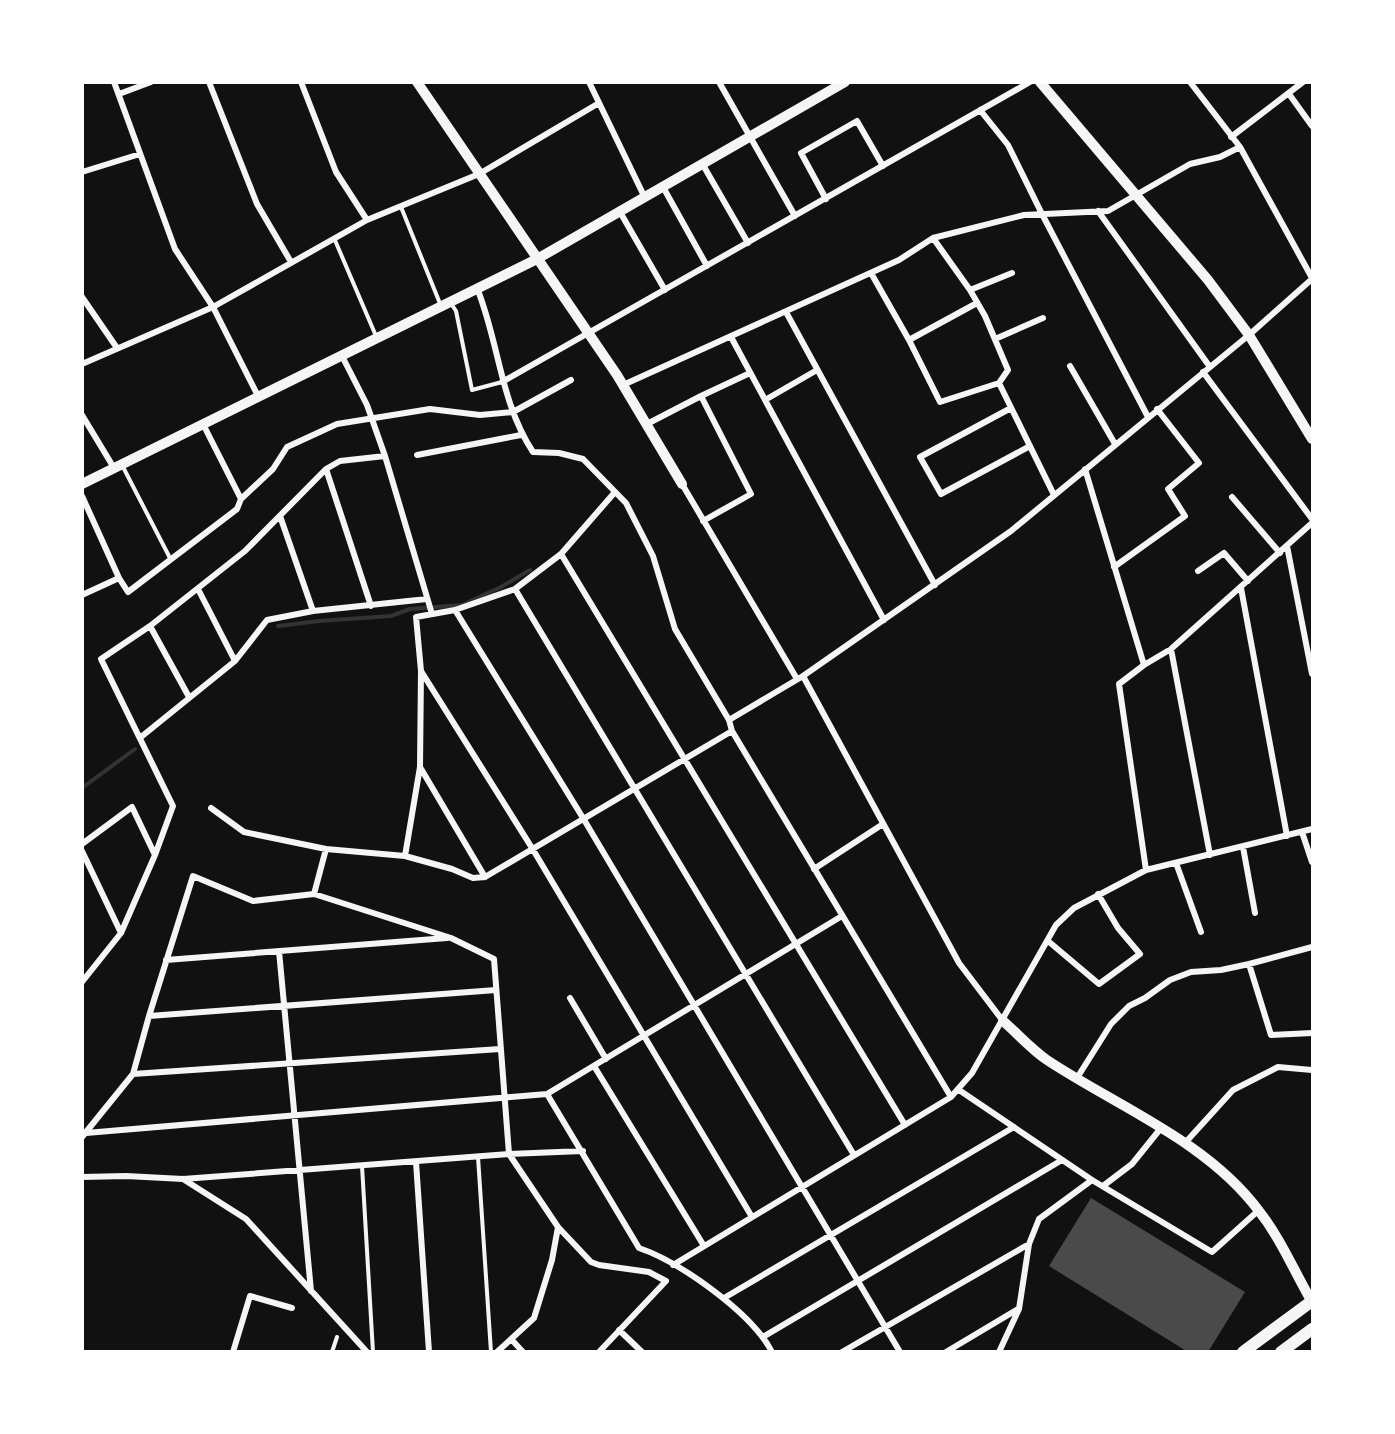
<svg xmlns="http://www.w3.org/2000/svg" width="1395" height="1434" viewBox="0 0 1395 1434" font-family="Rubik,sans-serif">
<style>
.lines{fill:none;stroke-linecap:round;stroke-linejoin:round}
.stream{stroke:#333;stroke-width:4}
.building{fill:#4a4a4a}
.service{stroke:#f5f5f5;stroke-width:4}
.minor{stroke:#f5f5f5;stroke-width:6}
.tertiary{stroke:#f5f5f5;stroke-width:10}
.primary{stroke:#f5f5f5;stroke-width:12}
</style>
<rect width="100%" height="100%" fill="#111"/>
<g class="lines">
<!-- stream -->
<path class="stream" d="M278 626 319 621 391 616 410 609 462 605 501 587 530 570
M82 788 135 749"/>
</g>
<!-- building -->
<path class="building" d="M1091 1198 1245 1292 1208 1352H1188L1049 1266Z"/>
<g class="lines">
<!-- service -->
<path class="service" d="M401 207 441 306
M334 238 376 336
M450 302 456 311 472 390 502 382
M122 465 171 560
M478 1157 491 1352
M362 1166 373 1352
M332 1352 337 1337"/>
<!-- minor -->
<path class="minor" d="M114 82 175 249 213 307 258 396
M209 82 257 204 291 262
M301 82 336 172 367 220
M589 82 645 198
M719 82 795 216
M1190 82 1240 147 1312 278
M119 94 151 82
M1289 94 1312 126
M980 110 1008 145 1042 214 1148 417
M1231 137 1303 82
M703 165 748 243
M82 172 140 154
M663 187 707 266
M826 199 801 153 857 121 883 166
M1098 211 1210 367
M620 212 665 290
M933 238 970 290 985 316 1008 370 999 383 1054 495
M871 273 909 340 940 402 999 383
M477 288C499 342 500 402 533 452L559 453 583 459 626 503 653 556 675 629 729 720 732 731 951 1097
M970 290 1012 273
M82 297 117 348
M786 312 935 585
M731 337 884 620
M995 339 1043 318
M909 340 977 303
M342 356 367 405 385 456 432 614
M82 364 213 307 367 220 479 174 599 103
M1070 366 1115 444
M1203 372 1312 519
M502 382 1030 82
M623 385 899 260 933 238 1024 215 1108 211 1190 164 1220 157 1240 147
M701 396 750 373
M765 400 817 370
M1011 408 920 457 941 494 1030 446
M82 415 114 468
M203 424 241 499
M647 424 701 396 751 494 703 521
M417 455 521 435
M326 469 371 606
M1085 469 1144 665
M682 484 797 679
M82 496 119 578 82 595
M1232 497 1280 553
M280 516 313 611
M1287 546 1312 674
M561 554 905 1125
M1114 567 1185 516 1168 489 1199 463 1157 409
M1198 571 1224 553 1248 581
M119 578 128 592 237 509 241 499 273 469 287 447 337 424 430 409 480 415 513 412 571 380
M1241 588 1287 836
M198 589 235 661
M515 589 854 1155
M455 610 583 818 900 1352
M150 626 189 697
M1171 649 1210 855
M421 671 532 848 752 1217
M803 676 959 963 1003 1021
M729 720 803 676 1011 531 1249 335 1312 279
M141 737 235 661 267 620 313 611 427 599
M420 767 485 877 732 731
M211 808 244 832 326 849 405 856 452 869 473 878 485 877
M1302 832 1312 862
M82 844 132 807 155 855
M1243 847 1255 913
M82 851 121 933
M405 856 420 767 421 671 416 617 455 610 515 589 561 554 615 492
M1176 863 1201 932
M814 869 883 824
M1146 870 1119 684 1144 665 1171 649 1312 523
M314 894 326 849
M1048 941 1099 984 1140 954 1118 928 1098 894
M279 951 311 1291
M166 960 447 938
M1249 964 1271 1035 1312 1033
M82 982 121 933 155 855 173 806 101 659 150 626 245 551 326 469 340 461 385 456
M570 998 606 1059
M149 1016 496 990
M594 1066 704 1246
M133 1074 500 1049
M1077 1078 1111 1024 1129 1006 1145 998 1170 980 1191 972 1221 970 1249 964 1312 947
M959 1090 1092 1180 1212 1252 1259 1210
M547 1094 639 1248C680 1262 752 1313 772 1352
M86 1133 547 1094 842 916
M82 1137 133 1074 149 1016 193 876 253 901 314 894 451 938 494 959 509 1154 558 1227 552 1260 534 1318 497 1352
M1185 1143 1233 1090 1278 1067 1312 1070
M416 1162 429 1352
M82 1177 126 1176 183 1179 509 1154 583 1151
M183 1179 246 1219 367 1352
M1103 1186 1132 1164 1161 1128
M558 1227 591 1262 599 1265 649 1272 666 1281 599 1352
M673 1265 951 1097 972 1073 1056 925 1074 908 1146 870 1312 829
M724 1298 1014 1127
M619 1330 642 1352
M763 1337 1062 1160
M511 1339 523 1352
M233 1352 250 1296 292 1308
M842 1352 1029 1244 1039 1219 1092 1180
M946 1352 1018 1309
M999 1352 1019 1309 1029 1244"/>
<!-- tertiary -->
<path class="tertiary" d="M417 82 617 375 682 484
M1040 82 1208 280 1249 335 1312 439
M82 484 537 259 845 82
M1003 1021C1017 1033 1031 1049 1047 1060 1118 1107 1207 1141 1259 1211 1281 1239 1294 1271 1312 1302"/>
<!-- primary -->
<path class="primary" d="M1243 1352 1312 1301
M1281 1352 1312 1329"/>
</g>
<!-- border -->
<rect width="1395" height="1434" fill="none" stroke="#ffffff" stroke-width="168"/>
</svg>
